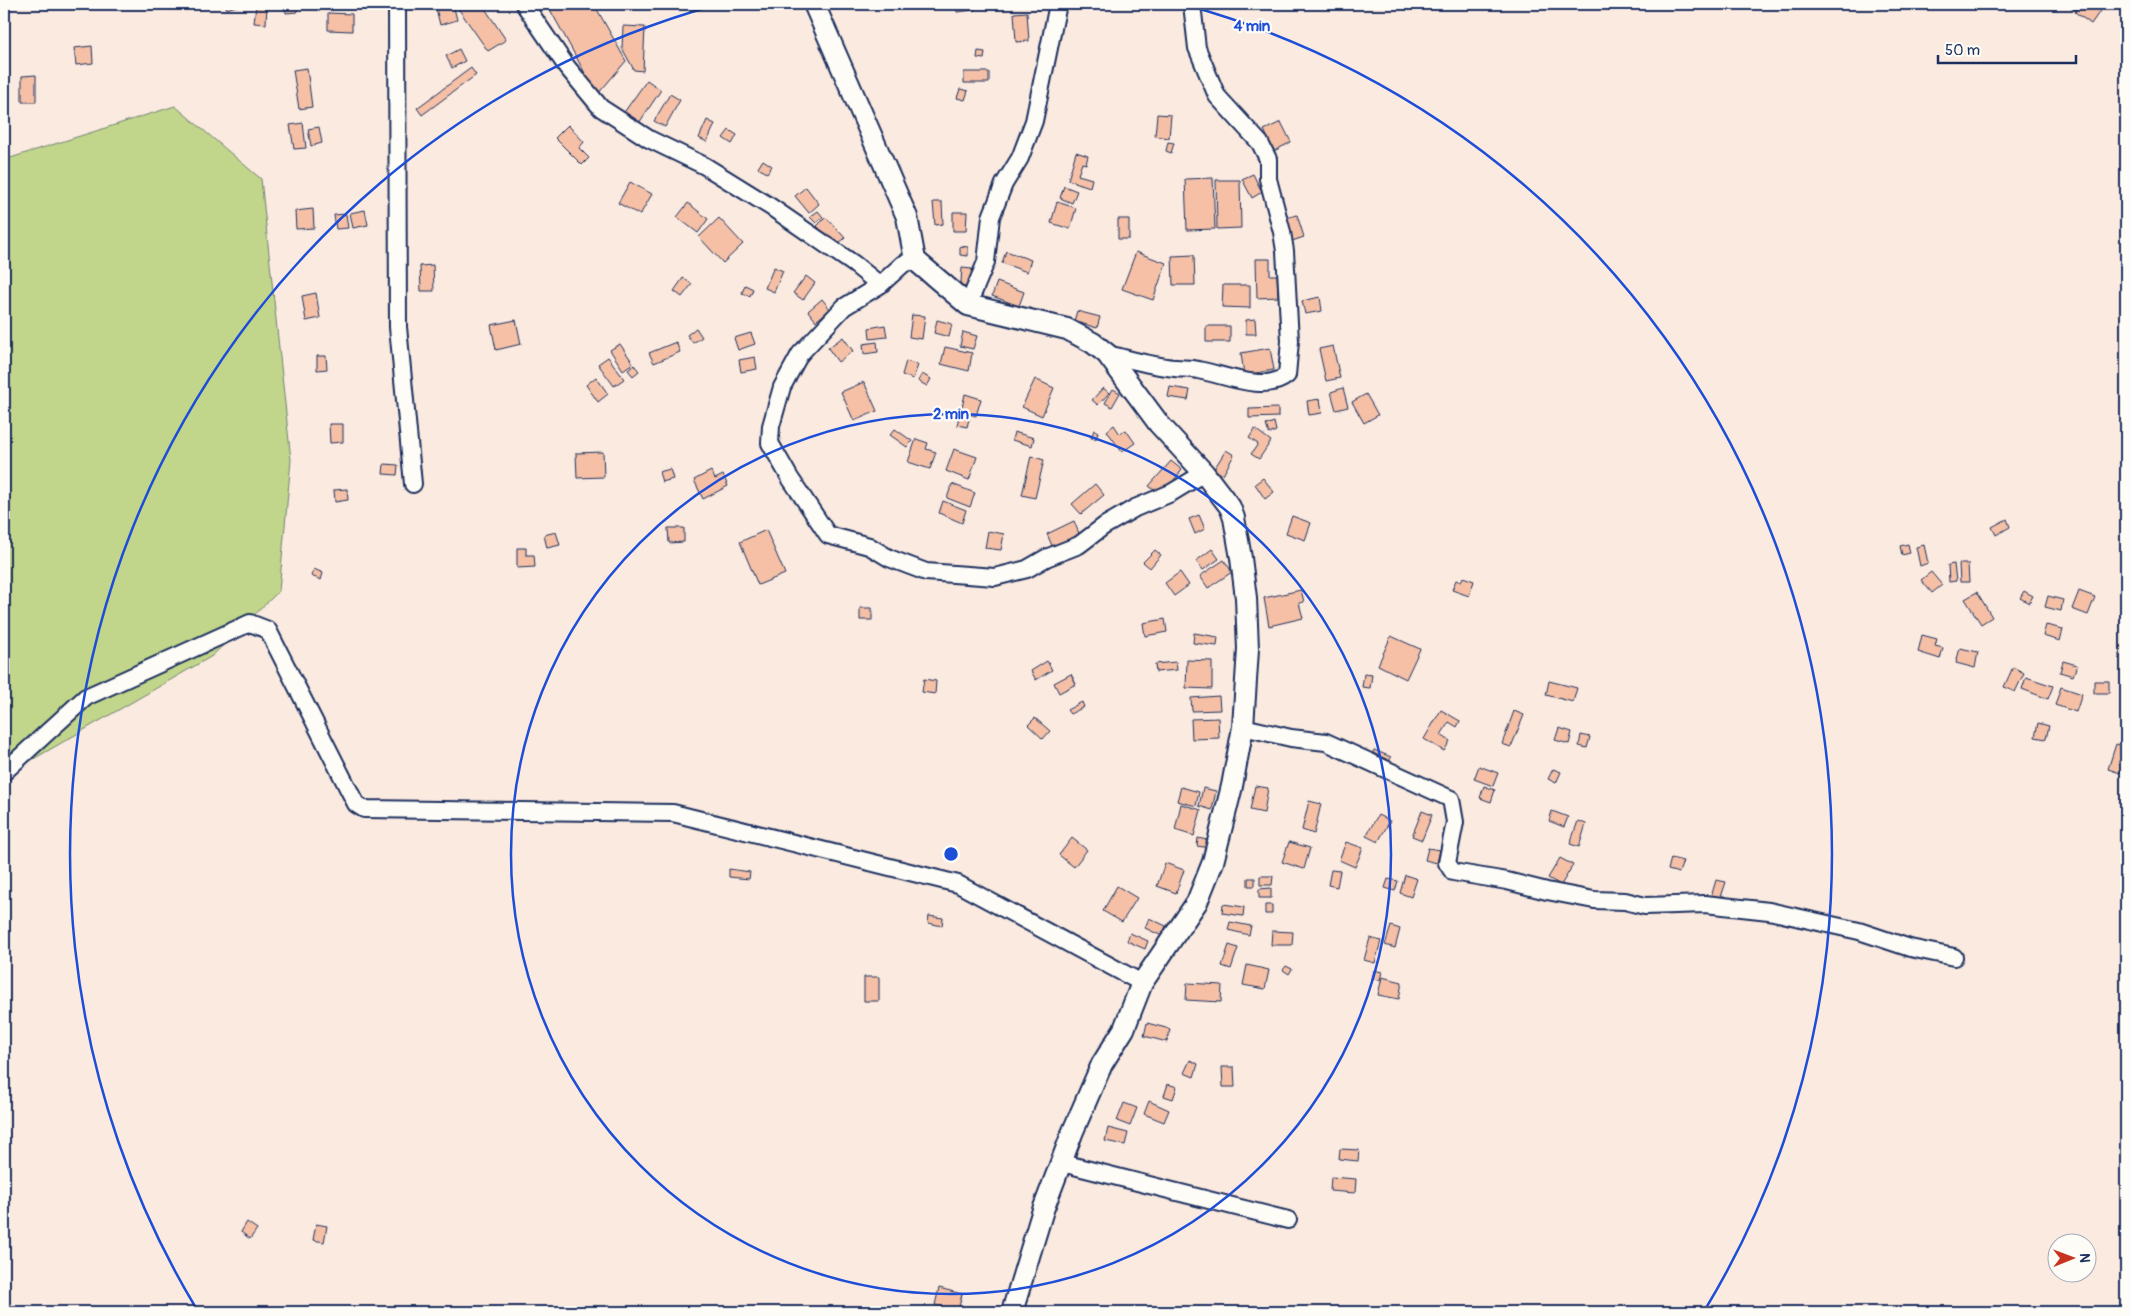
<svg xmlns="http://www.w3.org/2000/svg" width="2130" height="1316" viewBox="0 0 2130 1316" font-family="Pangolin,sans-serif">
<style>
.green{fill:#c2d68b;stroke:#6e8274}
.building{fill:#f5c0a6;stroke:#1b2f5e}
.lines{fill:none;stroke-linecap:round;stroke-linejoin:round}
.minor-casing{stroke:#1b2f5e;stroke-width:20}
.tertiary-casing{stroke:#1b2f5e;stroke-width:24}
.minor{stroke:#fdfcf7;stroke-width:16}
.tertiary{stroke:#fdfcf7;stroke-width:20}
.ring{fill:none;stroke:#1d4ed8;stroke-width:2.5}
.centre{fill:#1d4ed8;stroke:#fdfcf7;stroke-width:2.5}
.ring-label{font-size:15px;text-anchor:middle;font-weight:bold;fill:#1d4ed8;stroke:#fdfcf7;stroke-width:4.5;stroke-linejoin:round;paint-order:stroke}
</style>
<rect width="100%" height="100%" fill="#fbeadf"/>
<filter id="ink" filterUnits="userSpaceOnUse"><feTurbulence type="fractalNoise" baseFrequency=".02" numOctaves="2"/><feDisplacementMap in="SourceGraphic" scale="10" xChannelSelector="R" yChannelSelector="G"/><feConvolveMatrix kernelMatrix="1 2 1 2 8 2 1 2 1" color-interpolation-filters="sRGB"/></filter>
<g filter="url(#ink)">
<!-- green -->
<path class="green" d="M175 106 261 179 291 460 279 591 212 656 4 776V160Z"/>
<!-- building -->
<path class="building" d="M225 4H238L239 5 227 9Z
M435 4H453L457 20 440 25Z
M455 4H482L506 40 488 51Z
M547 4H594L626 61 597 95Z
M956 4H975V10L957 12Z
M2066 4H2080L2075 10Z
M2080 4H2105L2091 24 2075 12Z
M256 5H267L266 24 254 23Z
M285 5H297V12L286 13Z
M1027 12 1029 41 1016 42 1014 13Z
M328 13 352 14V31L328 30Z
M623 26 645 27 643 71 634 70 622 48Z
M92 46 93 63 76 65 74 48Z
M459 49 465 61 452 68 446 56Z
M978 51 985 52 984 59 977 58Z
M307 68 312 107 299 109 293 70Z
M471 68 476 75 422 115 417 108Z
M964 72H989V83H964Z
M36 75V102H22V76Z
M647 80 661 90 635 129 620 118Z
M960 89 968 91 965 100 957 98Z
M670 94 680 100 665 127 654 121Z
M1157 114 1171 115 1169 138 1155 136Z
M707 120 715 124 707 142 699 138Z
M1281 122 1291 142 1274 151 1264 130Z
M303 123 306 148 294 149 290 125Z
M568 125 584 142 579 148 589 158 582 165 555 138Z
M319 127 322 143 311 146 308 129Z
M729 130 737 135 732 144 723 138Z
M1168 142 1174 143 1171 153 1166 151Z
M1076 152 1088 156 1086 164 1082 163 1078 175 1092 179 1090 187 1068 180Z
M763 160 772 166 767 173 758 168Z
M1253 174 1262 192 1252 198 1242 179Z
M1213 178 1215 229 1187 230 1185 179Z
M1216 180H1240L1241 228 1217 229Z
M630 182 652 194 640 215 618 203Z
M1064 186 1077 191 1072 203 1060 198Z
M806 187 819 204 809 213 795 196Z
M933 202H942L943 224 935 225Z
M1057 202 1076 208 1070 229 1051 223Z
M688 203 708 219 698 233 677 217Z
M313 209 314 228 296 229 295 211Z
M365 210 368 225 353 228 350 213Z
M818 211 823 217 816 223 810 217Z
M953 212H967L966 231H953Z
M346 214 348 228 336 229 334 215Z
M1297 215 1304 237 1292 241 1286 218Z
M826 217 845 238 836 246 817 226Z
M719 218 743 244 723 263 699 237Z
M1118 219H1129V239H1118Z
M960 246 968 247V256L960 255Z
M1006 251 1031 260 1027 272 1002 263Z
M1136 252 1166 263 1153 300 1122 289Z
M1194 255 1195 285H1173L1172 256Z
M1256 259H1270V275H1277L1278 297 1257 298Z
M433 265 434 291H421L420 266Z
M774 267 783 271 774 292 765 288Z
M962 268 972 269 970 296 960 295Z
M806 276 815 283 803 300 793 293Z
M683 278 692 284 682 297 674 291Z
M997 282 1024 292 1019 306 992 296Z
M745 285 753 289 750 296 742 293Z
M1223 285H1250V308L1222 307Z
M316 293 320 318 306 321 302 296Z
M1320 297 1322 311 1305 314 1302 301Z
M822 299 830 309 816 321 808 311Z
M1077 311 1100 317 1097 328 1074 321Z
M912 315 925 316 922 339 909 337Z
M1255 319 1256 334H1246V320Z
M516 320 521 344 496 350 491 325Z
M937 320 952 324 949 337 934 333Z
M885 325 887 337 870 339 869 328Z
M1206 326H1230V342H1206Z
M696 328 702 337 693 343 687 335Z
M963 332 977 336 973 349 960 346Z
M751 333 755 344 738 350 734 338Z
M843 337 853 351 838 362 828 348Z
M676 342 680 352 654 363 649 353Z
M877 342 878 352 864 354 863 344Z
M620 344 633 363 623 370 610 350Z
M1333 346 1340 378 1326 381 1319 349Z
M945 347 972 353 969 371 941 364Z
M1270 348 1274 370 1244 375 1241 353Z
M317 356H326L327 369 317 370Z
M608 357 624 379 614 386 598 364Z
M755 357 757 369 741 372 739 360Z
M906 361 918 365 913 379 902 375Z
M634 365 639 371 633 376 628 370Z
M922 374 931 379 927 386 918 381Z
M596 377 608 394 598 402 586 385Z
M1035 379 1054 388 1042 416 1022 407Z
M864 382 877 411 854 421 841 392Z
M1170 387 1190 390 1188 400 1168 397Z
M1103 388 1109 393 1098 405 1092 400Z
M1343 388 1348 407 1336 410 1331 392Z
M1113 389 1120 393 1112 407 1105 403Z
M965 394 981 399 976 416 961 412Z
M1366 394 1378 415 1364 423 1352 402Z
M1320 399 1322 413 1309 415 1307 401Z
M1278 408V417L1249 418V409Z
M959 417 969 419 967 427 957 425Z
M1274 422 1276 431 1269 434 1266 425Z
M329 424H343V442L330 443Z
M1114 425 1120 434 1126 430 1135 443 1122 452 1107 431Z
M895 429 912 441 907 447 890 435Z
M1255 429 1271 441 1259 459 1251 454 1258 444 1249 438Z
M1094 430 1098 432 1096 439 1091 438Z
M1014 432 1034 438 1032 446 1012 440Z
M916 439 928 443 926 449 936 452 930 469 908 462Z
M954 449 977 457 969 480 946 471Z
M1226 450 1234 455 1223 475 1214 469Z
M603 452 604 477 577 478 576 453Z
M1031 456 1044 460 1035 498 1022 495Z
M1171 461 1182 470 1161 496 1149 486Z
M384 464 398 465 397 475 383 474Z
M670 469 673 479 662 482 659 472Z
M711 471 715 479 723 475 728 486 703 499 694 480Z
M1263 478 1274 492 1265 499 1255 484Z
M952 484 975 493 970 507 947 498Z
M1095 484 1104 495 1081 514 1072 504Z
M347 489 348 500 335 502 334 490Z
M943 501 966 510 962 523 939 513Z
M1199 515 1205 529 1195 534 1189 519Z
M1292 516 1311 523 1305 540 1286 533Z
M2007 519 2010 527 1996 535 1992 527Z
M1074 521 1080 536 1053 548 1047 534Z
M668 528H684V542L669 543Z
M766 530 785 574 758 585 740 542Z
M988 531 1004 534 1001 550 985 548Z
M556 532 560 545 547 548 544 535Z
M1908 544 1910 553 1902 555 1900 546Z
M1924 545 1928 563 1920 566 1916 547Z
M517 548H526V555H534L535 567 517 568Z
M1212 549 1219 559 1203 570 1196 561Z
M1155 550 1161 555 1150 568 1143 562Z
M1224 560 1232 572 1208 588 1200 576Z
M1954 564 1956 581 1949 582 1948 565Z
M1959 564H1968L1969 582H1960Z
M314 569 323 573 321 580 311 576Z
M1180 572 1189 585 1174 596 1165 583Z
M1931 572 1942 585 1932 593 1921 580Z
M1463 577 1474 581 1469 596 1452 590 1456 580 1461 582Z
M1301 590 1304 602 1299 603 1303 618 1269 626 1264 598Z
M2024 591 2033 596 2029 603 2020 598Z
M2079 591 2095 597 2088 615 2072 609Z
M1977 592 1992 617 1981 624 1965 599Z
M2048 596 2063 600 2061 611 2045 607Z
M860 608H872V620H860Z
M1165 619 1167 632 1145 636 1143 623Z
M2046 625 2063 629 2060 641 2043 636Z
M1194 633 1218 637 1217 646 1193 643Z
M1922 635 1937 639 1935 646 1943 648 1940 659 1918 652Z
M1391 636 1420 649 1406 679 1378 665Z
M1960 648 1978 652 1975 668 1956 663Z
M1187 660 1212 661V689L1186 688Z
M1047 661 1052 670 1036 680 1031 671Z
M2063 661 2077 665 2073 676 2060 672Z
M1176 662 1177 670 1156 672 1155 664Z
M2013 667 2024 673 2015 692 2004 687Z
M1071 674 1076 684 1059 693 1054 683Z
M1364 674 1372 675 1370 688 1362 687Z
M2026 677 2053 686 2048 699 2022 689Z
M924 679 936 681 935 694 922 692Z
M1549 681 1577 688 1573 702 1546 695Z
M2094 681H2109V693H2094Z
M2061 687 2082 694 2076 712 2055 705Z
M1219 696 1220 710 1192 711 1191 698Z
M1082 702 1084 707 1070 714 1067 710Z
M1441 710 1460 721 1457 727 1449 722 1441 735 1450 741 1444 751 1424 739Z
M1514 711 1524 715 1511 747 1502 744Z
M1035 718 1050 731 1043 739 1028 725Z
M1218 718 1219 738 1192 739 1191 719Z
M2038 723 2049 726 2046 739 2035 737Z
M1559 728 1572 732 1569 744 1555 740Z
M1581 735 1590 737 1587 748 1579 746Z
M2116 744 2126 747 2120 773 2108 769Z
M1374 750 1391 757 1387 767 1370 759Z
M1479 766 1498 773 1493 786 1474 779Z
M1553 769 1561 772 1556 783 1548 779Z
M1255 786 1268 788 1264 813 1250 810Z
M1484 786 1495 790 1491 802 1480 798Z
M1181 787 1199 792 1196 806 1177 801Z
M1203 788 1216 791 1212 810 1199 806Z
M1309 801 1321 804 1314 834 1302 830Z
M1181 804 1201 810 1194 836 1175 830Z
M1422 811 1432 815 1422 840 1412 836Z
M1552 811 1568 817 1564 827 1549 821Z
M1378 815 1390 821 1378 842 1366 836Z
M1578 821 1586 824 1579 847 1570 844Z
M1072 838 1087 850 1074 867 1059 855Z
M1198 838 1211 841 1210 848 1197 846Z
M1289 842 1310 848 1304 869 1282 862Z
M1346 842 1363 848 1355 867 1339 860Z
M1428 848 1440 850 1437 863 1425 860Z
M1560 858 1573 865 1561 885 1548 878Z
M1671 858 1683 861 1679 873 1668 870Z
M1165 863 1184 870 1176 893 1157 886Z
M729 869 750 872 749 879 729 877Z
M1331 870 1340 871 1337 887 1328 885Z
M1405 875 1417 879 1411 897 1400 893Z
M1260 876H1273L1272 885H1260Z
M1248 878H1255V886H1248Z
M1388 879 1398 881 1395 891 1385 888Z
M1716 880 1726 882 1720 900 1711 897Z
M1117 886 1137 898 1122 922 1103 911Z
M1271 888V898H1259V889Z
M1223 904 1244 907 1243 916 1222 913Z
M1265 905H1272V914H1265Z
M929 916 943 918 942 926 928 923Z
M1149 918 1166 926 1162 936 1145 928Z
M1230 922 1251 926 1249 935 1228 930Z
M1391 926 1400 929 1395 948 1385 945Z
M1272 931 1293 932 1292 945H1271Z
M1130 933 1148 941 1145 949 1127 941Z
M1370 938 1381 941 1375 963 1364 960Z
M1229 945 1238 948 1231 969 1222 966Z
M1247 965 1269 970 1265 989 1243 985Z
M1286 966 1292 969 1289 974 1283 970Z
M1374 970 1382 972 1380 980 1372 979Z
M864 977H879V1001H864Z
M1382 977 1402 982 1399 999 1378 995Z
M1187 983 1222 985 1221 1002 1186 1000Z
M1147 1023 1170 1029 1167 1042 1144 1036Z
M1190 1060 1198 1064 1194 1077 1184 1073Z
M1222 1067H1234L1235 1087H1223Z
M1168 1084 1177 1087 1173 1099 1164 1096Z
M1149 1101 1169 1110 1164 1122 1144 1114Z
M1124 1103 1137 1108 1130 1126 1117 1121Z
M1108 1128 1128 1133 1125 1145 1105 1141Z
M1340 1149 1359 1150 1358 1161 1339 1159Z
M1331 1177 1356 1179 1355 1193 1330 1191Z
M247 1222 257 1229 250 1239 241 1232Z
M316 1224 327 1226 324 1242 313 1240Z
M939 1288 962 1294 958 1311 935 1305Z"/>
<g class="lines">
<defs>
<path id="minor" d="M397 4 398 327 413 484
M524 4 567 67 601 108 649 139 705 166 771 207 854 264 880 285 903 264 915 260
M880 285 844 307 800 354 782 387 771 426 770 443 790 478 828 535 869 546 889 558 926 572 995 577 1027 569 1046 558 1079 545 1104 526 1135 508 1171 493 1204 473
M968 305 986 262 991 217 1004 184 1020 158 1034 121 1058 4
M1107 354C1129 359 1152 366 1175 368 1183 369 1190 368 1198 370 1222 374 1266 394 1287 375L1290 341 1285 251 1282 232 1268 179V159L1260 143 1217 96 1197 48 1192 4
M1243 727 1291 738 1326 742 1451 799 1455 822 1447 863 1453 872 1507 881 1547 891 1594 900 1625 901 1645 906 1705 904 1769 911 1859 931 1910 948 1954 957
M4 772 86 697 250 623 268 630 356 804 364 809 673 813 958 884 1142 983
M1062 1163 1288 1220"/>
<path id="tertiary" d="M814 4 907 217 915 260 968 305 1067 329 1093 343 1107 354 1159 424 1204 473 1230 507 1234 518 1241 558 1246 598 1248 649 1243 727 1232 786 1213 862 1197 902 1142 983 1124 1029 1102 1064 1073 1131 1043 1210 1012 1312"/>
</defs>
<!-- minor casing -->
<use href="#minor" class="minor-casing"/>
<!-- tertiary casing -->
<use href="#tertiary" class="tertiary-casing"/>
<!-- minor -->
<use href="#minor" class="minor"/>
<!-- tertiary -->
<use href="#tertiary" class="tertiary"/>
</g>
</g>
<!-- distance rings -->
<g class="ring">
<circle cx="951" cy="854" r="440"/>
<path d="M196 1308A881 881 0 0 1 716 5M1186 5A881 881 0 0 1 1706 1308"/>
</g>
<circle cx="951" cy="854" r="8" class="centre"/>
<g class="ring-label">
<text x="1252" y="31">4 min</text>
<text x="951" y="419">2 min</text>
</g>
<!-- margin -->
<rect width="2130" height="1316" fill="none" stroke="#fdfcf7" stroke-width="20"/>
<rect x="10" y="10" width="2110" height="1296" fill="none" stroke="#1b2f5e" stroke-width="2" filter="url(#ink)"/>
<!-- north arrow -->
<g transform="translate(2072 1258) rotate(89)"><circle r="24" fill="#fdfcf7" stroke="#a3aaba"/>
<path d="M0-4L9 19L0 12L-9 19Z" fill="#c8321e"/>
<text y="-8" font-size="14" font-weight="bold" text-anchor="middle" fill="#1b2f5e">N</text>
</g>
<!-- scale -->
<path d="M1938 55v8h138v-8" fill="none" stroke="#1b2f5e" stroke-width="2.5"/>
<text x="1945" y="55" font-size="15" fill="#1b2f5e" stroke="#fdfcf7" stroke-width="4" paint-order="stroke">50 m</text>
</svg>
